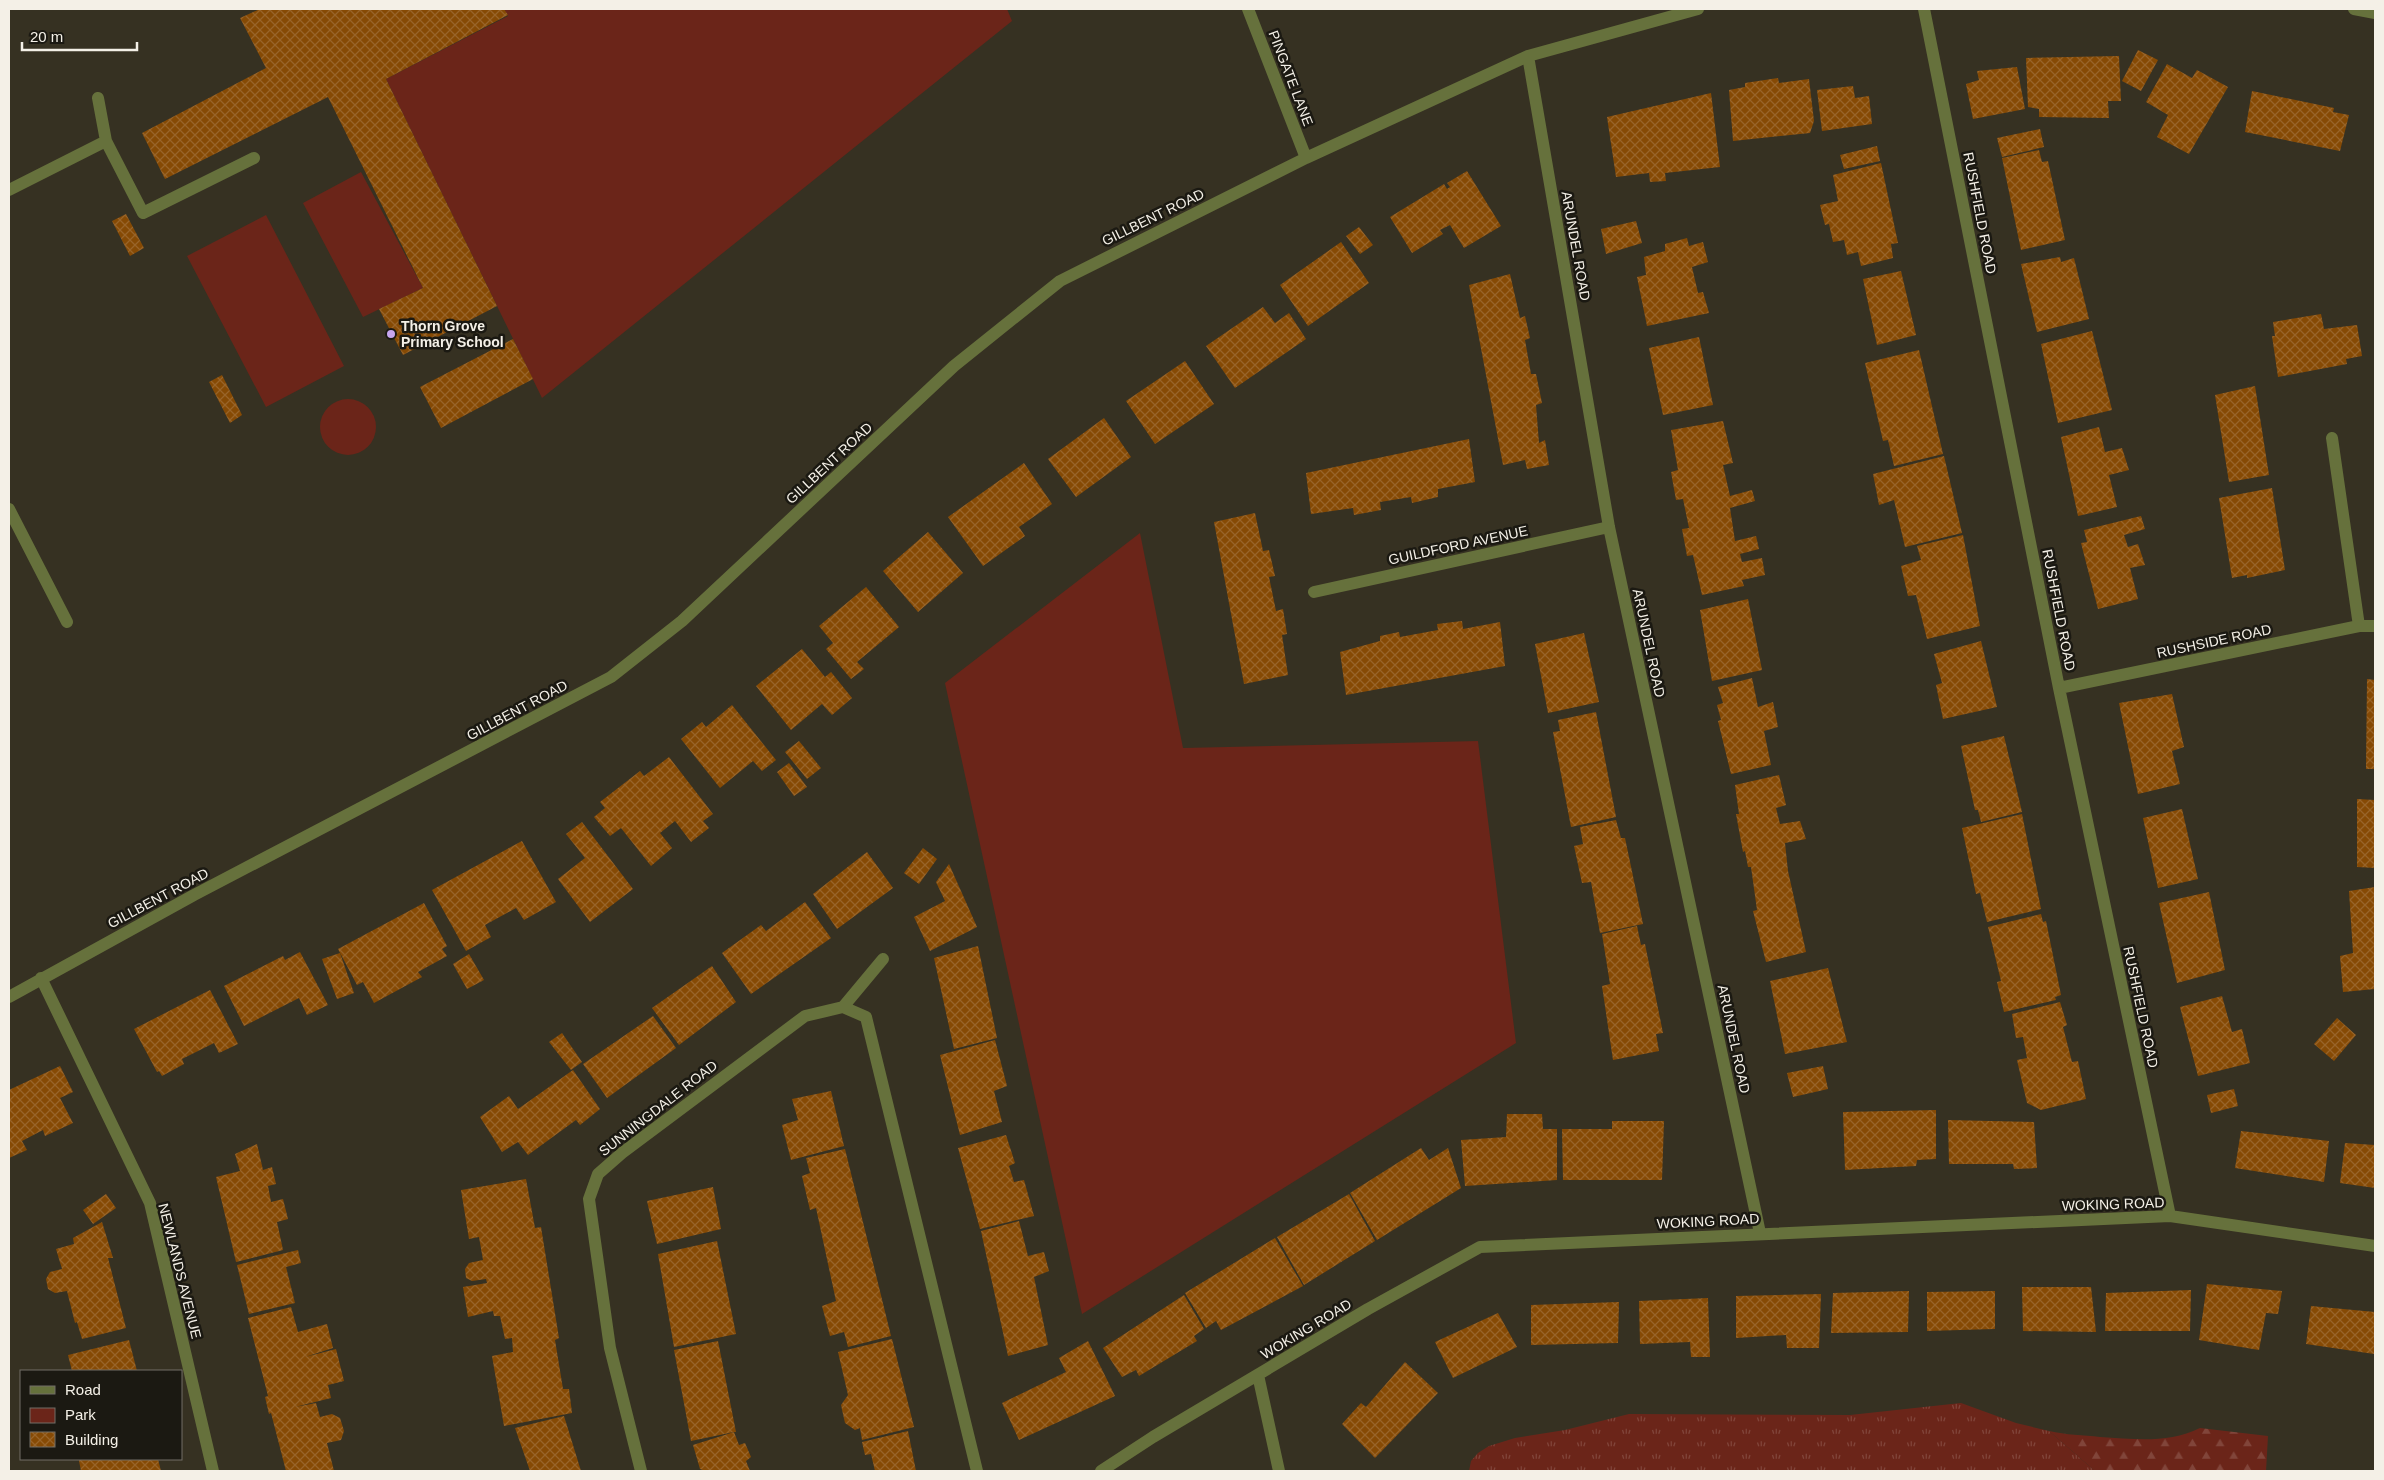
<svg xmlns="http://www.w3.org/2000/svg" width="2384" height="1480" viewBox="0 0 2384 1480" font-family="Arial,sans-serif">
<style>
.grass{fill:url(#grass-tufts)}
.forest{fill:url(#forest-firs)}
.park{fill:#6b2519}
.building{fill:url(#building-cross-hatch)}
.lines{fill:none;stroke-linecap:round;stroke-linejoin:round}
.minor{stroke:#66713c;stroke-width:12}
.poi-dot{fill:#c7a6ef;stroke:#1b1912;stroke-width:2}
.labels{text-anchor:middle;stroke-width:5;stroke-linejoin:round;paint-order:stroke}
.street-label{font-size:14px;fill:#f4f0e7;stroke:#1b1912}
.poi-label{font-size:14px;font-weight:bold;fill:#f4f0e7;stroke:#1b1912;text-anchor:start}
</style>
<defs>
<pattern id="grass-tufts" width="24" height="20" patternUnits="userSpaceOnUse" patternTransform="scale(1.25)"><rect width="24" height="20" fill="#6b2519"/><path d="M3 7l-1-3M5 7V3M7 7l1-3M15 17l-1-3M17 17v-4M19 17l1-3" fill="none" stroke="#81453a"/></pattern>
<pattern id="forest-firs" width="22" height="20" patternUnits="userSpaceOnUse" patternTransform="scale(1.25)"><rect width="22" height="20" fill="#6b2519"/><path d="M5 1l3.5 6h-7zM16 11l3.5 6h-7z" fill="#81453a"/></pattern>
<pattern id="building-cross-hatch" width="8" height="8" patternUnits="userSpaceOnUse" patternTransform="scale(1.25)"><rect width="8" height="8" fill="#864a04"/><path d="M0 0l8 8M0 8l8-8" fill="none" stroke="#986429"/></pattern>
</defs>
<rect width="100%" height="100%" fill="#363122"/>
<!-- grass -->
<path class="grass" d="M1961 1403 2016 1423 2049 1431 2095 1471H1469L1471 1461 1478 1453 1489 1446 1515 1438 1565 1430 1629 1414 1850 1415Z"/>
<!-- forest -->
<path class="forest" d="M2200 1428 2268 1436 2266 1471H2095L2049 1431C2066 1435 2083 1435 2100 1437 2134 1439 2168 1444 2200 1428Z"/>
<!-- park -->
<path class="park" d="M504 9H1007L1012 21 542 398 386 79 508 16Z
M361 172 423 288 363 317 303 203Z
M266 215 344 366 266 407 187 256Z
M320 427a28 28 0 1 1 56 0a28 28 0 1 1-56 0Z
M1140 533 1183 748 1478 741 1516 1043 1082 1314 945 683Z"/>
<!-- building -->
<path class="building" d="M260 9H504L508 15 386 79 497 306 403 355 379 309 423 288 328 97 165 179 142 133 266 68 240 18Z
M2138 50 2158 60 2141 91 2122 81Z
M2119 56 2121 101H2108L2109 118 2039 117V109L2028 107 2026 58Z
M2167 64 2192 78 2197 70 2228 87 2189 154 2157 137 2168 115 2146 102Z
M2017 67 2025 109 1973 119 1966 84 1979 80 1977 71Z
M1778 78 1779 83 1809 79 1814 121 1810 133 1733 141 1729 90 1745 87V83Z
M1853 86 1855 98 1869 96 1872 124 1822 131 1817 90Z
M2252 91 2334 108 2333 112 2349 115 2340 151 2245 132Z
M1711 93 1720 167 1665 173 1666 181 1650 182 1649 173 1616 177 1607 117Z
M2040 129 2044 147 2002 157 1997 138Z
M1877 146 1880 161 1844 169 1840 155Z
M2039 150 2042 162 2048 161 2065 240 2021 250 2002 158Z
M1881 163 1898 243 1891 244 1893 258 1861 266 1858 252 1847 255 1844 240 1833 242 1829 224 1825 225 1820 205 1838 201 1833 175Z
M1467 171 1501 226 1464 248 1450 225 1440 230 1443 234 1412 253 1390 217 1444 184 1447 189 1450 187 1447 183Z
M126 214 144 248 130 256 112 221Z
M1636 221 1642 243 1606 254 1601 229Z
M1359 227 1373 245 1360 254 1346 236Z
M1687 238 1689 246 1703 242 1708 262 1692 267 1698 293 1703 292 1709 313 1647 326 1637 277 1646 275 1644 257 1665 251V244Z
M1341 242 1369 283 1308 326 1280 285Z
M2060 257 2061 262 2074 258 2089 319 2037 332 2021 264Z
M1901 271 1916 335 1877 345 1863 279Z
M1510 274 1520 318 1525 316 1530 338 1525 340 1531 374H1536L1542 403 1536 405 1539 443 1545 440 1549 465 1527 469 1525 460 1503 465 1469 285Z
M1263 307 1275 323 1289 313 1306 339 1235 388 1206 346Z
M2321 314 2324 329 2357 325 2362 356 2346 359 2347 364 2278 377 2272 336H2275L2273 322Z
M2092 331 2112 410 2058 423 2041 344Z
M1699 337 1713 405 1663 415 1649 348Z
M513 339 533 379 441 428 420 387Z
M1919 350 1943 454 1894 466 1888 440 1883 441 1865 363Z
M1185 361 1214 404 1155 444 1126 401Z
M222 375 242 415 230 423 209 382Z
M2255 386 2269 475 2229 482 2215 395Z
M1104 418 1131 457 1076 497 1048 459Z
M1723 421 1733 463 1723 465 1730 496 1752 490 1755 501 1730 508 1735 541 1756 536 1759 549 1740 554 1742 562 1762 558 1765 575 1742 580 1744 586 1702 595 1693 555 1687 556 1682 529 1689 528 1683 499 1676 500 1671 472 1678 470 1671 430Z
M2099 427 2105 452 2122 448 2129 470 2109 475 2117 507 2078 516 2061 437Z
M1469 439 1475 482 1438 489V497L1412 503 1411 497 1380 502 1381 510 1354 515 1353 508 1311 514 1306 473Z
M1944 456 1962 533 1905 547 1894 500 1879 505 1873 474Z
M1024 463 1052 504 1019 527 1025 536 983 566 948 517Z
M2272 488 2285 570 2247 578V575L2232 578 2219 498Z
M1255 513 1263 551 1269 550 1275 576 1269 577 1276 611 1283 609 1287 634 1282 635 1288 675 1244 684 1214 522Z
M2141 516 2145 529 2124 535 2128 547 2138 544 2145 565 2130 568 2138 599 2098 609 2081 543 2087 542 2084 530Z
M928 532 963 573 918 612 883 571Z
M1963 535 1980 626 1927 639 1916 595 1908 596 1901 566 1921 560 1917 546Z
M866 587 899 627 857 662 864 669 851 679 826 649 833 643 819 626Z
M1748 599 1762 670 1712 681 1700 610Z
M1462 621 1463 629 1500 622 1505 666 1346 695 1340 652 1380 641V636L1399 632 1400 637 1438 630 1437 624Z
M1584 633 1599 702 1548 713 1535 644Z
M1981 641 1997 707 1943 719 1936 685 1942 683 1934 654Z
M802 649 825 677 831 672 852 698 832 715 822 704 791 730 756 686Z
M1752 678 1758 707 1773 702 1778 727 1764 731 1771 765 1731 774 1718 721 1721 720 1717 705 1723 703 1718 687Z
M2367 679 2375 680V769H2366Z
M2172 694 2184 747 2172 751 2180 784 2138 794 2119 703Z
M732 705 776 760 762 771 753 761 720 788 681 739 702 722 706 727Z
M1596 712 1616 817 1571 827 1553 732 1560 731 1558 720Z
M2004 736 2022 812 1981 822 1978 810H1975L1961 746Z
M799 741 821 768 807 779 785 752Z
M669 757 713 814 703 821 709 828 691 842 675 821 660 833 672 848 651 866 621 828 610 836 594 817 605 808 600 802 640 771 644 776Z
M789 763 807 787 794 796 777 772Z
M1779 775 1786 805 1776 808 1780 824 1800 821 1806 839 1785 843 1788 871 1806 952 1766 962 1753 911 1757 910 1751 867H1748L1745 851 1743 852 1736 814H1739L1735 785Z
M2357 799 2375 800V868L2357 867Z
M2182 809 2198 879 2158 888 2143 818Z
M2022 814 2041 909 1987 922 1980 893 1976 894 1962 828Z
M1616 820 1621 838H1625L1643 924 1600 933 1591 882 1582 883 1574 846 1583 844 1580 827Z
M582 822 633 889 590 922 558 879 585 858 566 834Z
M522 841 556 902 524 920 516 908 485 925 491 937 466 951 432 890Z
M923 848 937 859 919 884 904 873Z
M867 852 893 888 837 929 813 894Z
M949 864 977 927 930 951 914 917 945 901 936 882Z
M2375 887V989L2343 992 2340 956 2353 953 2349 891Z
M2209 892 2225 970 2177 983 2159 903Z
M805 902 831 938 751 994 722 953 761 925 766 931Z
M424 903 447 946 442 949 447 956 418 972 422 977 374 1003 363 982 357 985 338 949Z
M2041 914 2043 922 2046 921 2061 995 2055 997 2056 1000 2004 1012 1997 982 2001 981 1988 927Z
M1637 926 1641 945 1645 944 1663 1033 1656 1034 1659 1051 1613 1060 1602 986 1610 984 1602 934Z
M978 946 997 1038 954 1049 934 958Z
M300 952 328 1005 307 1015 299 998 244 1026 224 986 283 956 285 960Z
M340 953 354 993 337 999 322 959Z
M469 954 484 980 467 989 453 964Z
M712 966 736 1002 679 1045 652 1008Z
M1828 968 1847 1042 1785 1054 1770 981Z
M210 990 238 1044 219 1053 214 1043 182 1059 184 1064 162 1076 159 1071 157 1072 134 1029Z
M2222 996 2232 1032 2242 1029 2250 1063 2198 1076 2180 1007Z
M2060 1002 2067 1025 2063 1027 2072 1062 2078 1061 2086 1099 2041 1110 2027 1103 2017 1060 2027 1058 2023 1037 2016 1038 2012 1014Z
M653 1016 676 1048 607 1098 583 1064Z
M2337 1018 2356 1035 2334 1061 2314 1044Z
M562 1033 582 1062 571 1070 549 1042Z
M995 1040 1007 1086 994 1091 1002 1122 960 1135 940 1055Z
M60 1066 73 1092 60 1098 73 1123 45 1136 43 1130 22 1141 27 1150 9 1158V1090Z
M1823 1066 1828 1089 1793 1097 1787 1073Z
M573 1070 600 1109 580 1125 576 1120 528 1155 518 1142 502 1152 480 1117 509 1096 518 1109Z
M2234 1089 2238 1106 2211 1113 2207 1095Z
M831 1091 844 1146 791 1160 782 1125 798 1120 792 1099Z
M1936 1110V1159L1917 1160 1916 1166 1845 1170 1843 1112Z
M1507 1114H1542L1543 1129H1557V1180L1465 1186 1461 1140 1506 1137Z
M1948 1120 2034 1122 2037 1168 2014 1169 2013 1164H1949Z
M1612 1121H1664L1662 1180H1563L1562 1129H1612Z
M2241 1131 2329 1141 2324 1182 2235 1168Z
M1006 1135 1015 1163 1009 1166 1014 1182 1024 1180 1034 1216 980 1229 958 1148Z
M2345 1143 2375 1145V1188L2340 1183Z
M257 1144 263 1170 272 1167 276 1184 268 1186 271 1202 283 1199 288 1219 277 1222 283 1250 236 1262 216 1177 240 1171 235 1154Z
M1421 1148 1429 1160 1448 1148 1461 1188 1377 1240 1350 1193Z
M845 1149 891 1336 848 1347 844 1332 830 1336 822 1306 836 1301 816 1208 810 1210 802 1176 810 1173 806 1158Z
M526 1179 535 1228 541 1227 559 1338 555 1340 563 1389H569L572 1413 504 1426 492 1356 513 1352 512 1338 505 1339 500 1316H494L493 1311 468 1317 463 1287 487 1283 486 1279 472 1281 466 1278 465 1269 469 1263 483 1260 479 1237 469 1239 461 1190Z
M713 1187 721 1229 657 1244 647 1201Z
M106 1194 116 1208 93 1224 83 1210Z
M1349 1194 1375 1241 1304 1285 1277 1237Z
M1019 1221 1028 1256 1044 1252 1049 1271 1034 1277 1048 1345 1008 1356 981 1231Z
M102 1222 113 1258H108L126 1328 82 1339 77 1322 75 1323 67 1291 55 1293 48 1289 46 1279 50 1272 62 1269 56 1249 74 1244 73 1238Z
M1275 1238 1303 1286 1221 1330 1216 1321 1206 1328 1185 1293Z
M717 1241 736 1334 674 1347 658 1254Z
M298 1250 301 1263 286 1267 295 1303 249 1314 237 1265Z
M2207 1284 2282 1291 2278 1314 2266 1313 2259 1350 2199 1340Z
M2022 1287H2091L2096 1332 2023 1331Z
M2191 1290 2190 1331H2105L2106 1293Z
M1909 1291 1908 1332 1831 1333 1833 1293Z
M1995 1291V1329L1927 1331V1292Z
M1821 1294 1819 1348H1787L1786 1335 1736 1338V1296Z
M1184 1295 1204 1329 1194 1336 1197 1341 1139 1376 1136 1370 1122 1377 1103 1348Z
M1708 1298 1710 1357H1691L1690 1342 1640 1344 1639 1301Z
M1619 1302 1618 1343 1531 1345V1305Z
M2311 1306 2375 1312 2374 1354 2306 1344Z
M291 1307 298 1332 327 1324 333 1348 305 1357 336 1349 344 1381 328 1385 331 1398 295 1407 316 1403 320 1417 332 1414 340 1418 344 1431 341 1440 327 1443 334 1471H286L271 1413 269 1414 265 1397 268 1396 248 1318Z
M1498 1313 1517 1347 1453 1378 1435 1342Z
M892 1339 914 1427 862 1440 860 1428 855 1430 845 1423 841 1405 848 1395 838 1352Z
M129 1340 137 1371H72L68 1355Z
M718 1341 736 1432H734L739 1445 745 1443 751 1457 746 1461 750 1471H705L700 1469 693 1445 734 1432 691 1441 674 1350Z
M1088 1341 1115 1396 1019 1440 1002 1403 1066 1372 1059 1358Z
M1405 1362 1438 1393 1375 1458 1342 1424 1361 1403 1366 1407Z
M564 1416 581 1471H530L515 1428Z
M908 1431 916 1471H875L871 1454 865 1455 862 1442Z
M80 1459H158L161 1471H81L79 1461Z"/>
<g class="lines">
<!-- minor -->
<path class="minor" d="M1248 9 1306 158
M1924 9 2059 688 2170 1216
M2354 9 2375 13
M1528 56 1609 527 1760 1233
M106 141 143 213 254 158
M9 190 106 141 98 98
M2332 438 2359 626
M9 509 67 622
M1314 592 1609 527
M2059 688 2359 626H2375
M41 978 150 1203 213 1471
M9 997 194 895 611 677 682 621 954 366 1060 281 1306 158 1528 56 1698 9
M843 1007 883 959
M1258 1375 1279 1471
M641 1471 610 1348 589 1199 598 1174 622 1153 805 1016 843 1007 866 1017 977 1471
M1101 1471 1153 1437 1368 1309 1480 1247 2170 1216 2375 1246"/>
</g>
<!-- markers -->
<circle class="poi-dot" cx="391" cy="334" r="5"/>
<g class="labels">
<!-- street labels -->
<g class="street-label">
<text transform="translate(1291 78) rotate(69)" y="5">PINGATE LANE</text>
<text transform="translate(1980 213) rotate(79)" y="5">RUSHFIELD ROAD</text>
<text transform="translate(1153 217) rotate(-26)" y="5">GILLBENT ROAD</text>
<text transform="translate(1576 246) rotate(80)" y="5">ARUNDEL ROAD</text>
<text transform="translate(829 463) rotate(-43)" y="5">GILLBENT ROAD</text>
<text transform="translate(1458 545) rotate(-12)" y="5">GUILDFORD AVENUE</text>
<text transform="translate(2059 610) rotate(79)" y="5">RUSHFIELD ROAD</text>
<text transform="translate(2214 641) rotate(-12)" y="5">RUSHSIDE ROAD</text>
<text transform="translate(1649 643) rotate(78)" y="5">ARUNDEL ROAD</text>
<text transform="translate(517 710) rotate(-28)" y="5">GILLBENT ROAD</text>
<text transform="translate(158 898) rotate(-28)" y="5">GILLBENT ROAD</text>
<text transform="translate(2141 1007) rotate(78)" y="5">RUSHFIELD ROAD</text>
<text transform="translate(1734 1039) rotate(78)" y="5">ARUNDEL ROAD</text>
<text transform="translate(658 1108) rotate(-38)" y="5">SUNNINGDALE ROAD</text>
<text transform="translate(2113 1204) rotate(-2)" y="5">WOKING ROAD</text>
<text transform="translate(1708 1221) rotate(-3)" y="5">WOKING ROAD</text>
<text transform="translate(180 1271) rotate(76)" y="5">NEWLANDS AVENUE</text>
<text transform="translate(1306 1329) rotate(-31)" y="5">WOKING ROAD</text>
</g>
<!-- poi labels -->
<g class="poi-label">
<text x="401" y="331">Thorn Grove<tspan x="401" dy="16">Primary School</tspan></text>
</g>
</g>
<!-- border -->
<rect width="2384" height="1480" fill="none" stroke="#f4f0e7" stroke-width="20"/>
<!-- legend -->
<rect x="20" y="1370" width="162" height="90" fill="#1b1912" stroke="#726f67"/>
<rect x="30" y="1386" width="25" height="8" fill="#66713c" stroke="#726f67"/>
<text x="65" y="1395" font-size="15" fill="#f4f0e7">Road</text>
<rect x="30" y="1408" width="25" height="15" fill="#6b2519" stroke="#726f67"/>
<text x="65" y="1420" font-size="15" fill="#f4f0e7">Park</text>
<rect x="30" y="1432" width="25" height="15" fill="url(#building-cross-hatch)" stroke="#726f67"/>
<text x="65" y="1445" font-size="15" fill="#f4f0e7">Building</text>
<!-- scale -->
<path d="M22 42v8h115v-8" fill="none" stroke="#f4f0e7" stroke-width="2.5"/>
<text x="30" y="42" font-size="15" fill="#f4f0e7" stroke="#1b1912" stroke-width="4" paint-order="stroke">20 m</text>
</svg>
